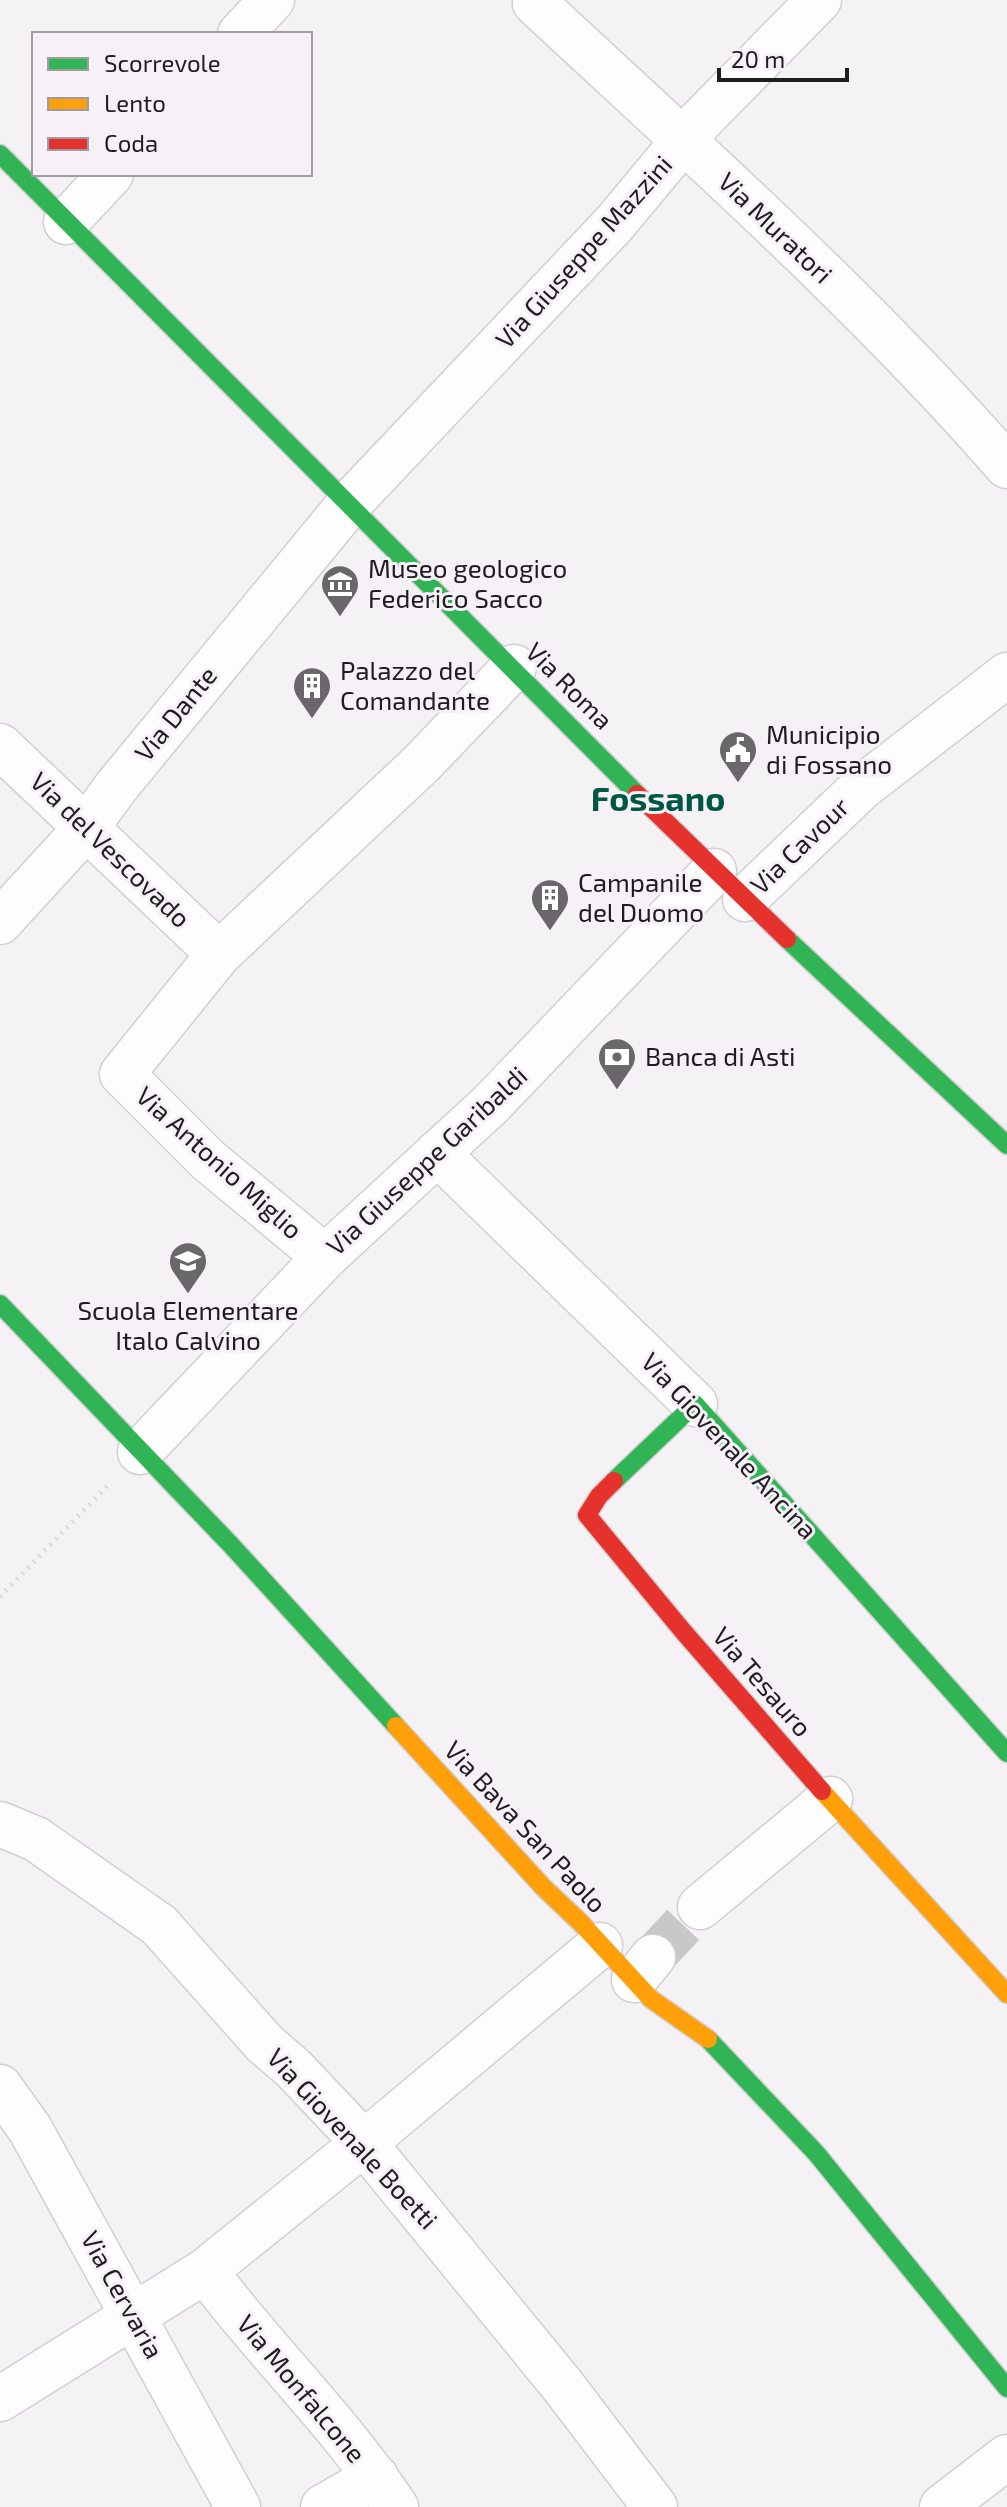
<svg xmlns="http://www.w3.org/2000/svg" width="1007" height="2507" viewBox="0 0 1007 2507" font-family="'Exo 2',sans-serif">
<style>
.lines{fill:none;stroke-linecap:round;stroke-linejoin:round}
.street-tunnel{stroke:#cac7cb;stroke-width:44;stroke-dasharray:44 22;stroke-linecap:butt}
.street-casing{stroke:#d1cfd2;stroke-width:47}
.fast-casing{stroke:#d1cfd2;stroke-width:21}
.slow-casing{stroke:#d1cfd2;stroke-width:21}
.jam-casing{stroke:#d1cfd2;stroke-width:21}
.path{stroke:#dbdadb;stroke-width:5;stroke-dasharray:2 6;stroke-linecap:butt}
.street{stroke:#fefdfe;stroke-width:44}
.fast{stroke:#30b455;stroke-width:18}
.slow{stroke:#ff9f0a;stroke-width:18}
.jam{stroke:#e5322d;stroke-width:18}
.labels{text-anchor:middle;stroke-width:6;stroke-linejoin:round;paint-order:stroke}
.street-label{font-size:26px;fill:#1e1c1e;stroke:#f6f1f7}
.poi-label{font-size:26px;fill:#1e1c1e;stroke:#f6f1f7;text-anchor:start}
.district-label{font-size:34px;font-weight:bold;fill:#005744;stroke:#f6f1f7}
</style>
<rect width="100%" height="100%" fill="#f5f2f6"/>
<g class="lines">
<!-- street-tunnel -->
<path class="street-tunnel" d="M653 1957 700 1907"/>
<defs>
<path id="street" d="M536 0 535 3C696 153 862 300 1007 466
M240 34 272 0
M66 222 111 174
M0 746 219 954
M745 899 861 788 1007 675
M0 922 87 827 116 787 349 504 614 224 698 123 819 0
M437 1153 695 1404
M325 1257 208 1160 122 1074 219 954 421 764 514 667
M140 1452 325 1257 491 1104 714 871
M0 1824 36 1839 159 1925 265 2044 293 2068 364 2143 563 2386 655 2507
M700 1907 830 1799
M634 1980 653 1957
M0 2087 30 2129 238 2507
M205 2271C266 2352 340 2423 396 2507
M0 2399 205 2271 364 2143 600 1945
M323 2507 376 2477
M942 2507 1007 2457"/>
<path id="fast" d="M0 154 637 794
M787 939 1007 1145
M0 1304 231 1545 396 1726
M614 1481 695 1404 1007 1753
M708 2039 816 2153 1007 2388"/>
<path id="slow" d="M396 1726 544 1888 581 1923 651 1999 708 2039
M822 1791 1007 1994"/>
<path id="jam" d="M637 794 787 939
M614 1481 599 1496 587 1515 682 1630 822 1791"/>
</defs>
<!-- street casing -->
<use href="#street" class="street-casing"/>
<!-- fast casing -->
<use href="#fast" class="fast-casing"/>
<!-- slow casing -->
<use href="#slow" class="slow-casing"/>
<!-- jam casing -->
<use href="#jam" class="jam-casing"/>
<!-- path -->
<path class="path" d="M0 1597 111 1482"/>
<!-- street -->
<use href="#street" class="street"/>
<!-- fast -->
<use href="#fast" class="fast"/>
<!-- slow -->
<use href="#slow" class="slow"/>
<!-- jam -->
<use href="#jam" class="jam"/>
</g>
<!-- icons -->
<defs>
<symbol id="museum-pin" viewBox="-11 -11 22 30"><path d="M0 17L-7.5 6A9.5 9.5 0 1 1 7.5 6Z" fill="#69676a" stroke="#f6f1f7"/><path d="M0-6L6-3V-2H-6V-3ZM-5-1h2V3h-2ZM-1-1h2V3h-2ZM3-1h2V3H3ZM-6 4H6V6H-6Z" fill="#fff"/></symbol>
<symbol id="building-pin" viewBox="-11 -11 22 30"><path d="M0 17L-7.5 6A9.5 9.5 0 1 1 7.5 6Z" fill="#69676a" stroke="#f6f1f7"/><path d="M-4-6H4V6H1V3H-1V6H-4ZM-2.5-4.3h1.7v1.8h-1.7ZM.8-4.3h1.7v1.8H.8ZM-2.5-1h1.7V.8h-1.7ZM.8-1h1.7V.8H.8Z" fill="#fff"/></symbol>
<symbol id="civic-pin" viewBox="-11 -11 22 30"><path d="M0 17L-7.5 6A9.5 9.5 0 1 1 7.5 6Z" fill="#69676a" stroke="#f6f1f7"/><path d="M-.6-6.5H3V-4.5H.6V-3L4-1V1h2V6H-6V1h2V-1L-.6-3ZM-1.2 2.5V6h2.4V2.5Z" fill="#fff"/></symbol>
<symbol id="bank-pin" viewBox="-11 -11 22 30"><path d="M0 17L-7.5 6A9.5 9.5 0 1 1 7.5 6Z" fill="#69676a" stroke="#f6f1f7"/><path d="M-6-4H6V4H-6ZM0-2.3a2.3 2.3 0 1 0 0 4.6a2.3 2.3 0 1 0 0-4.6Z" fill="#fff"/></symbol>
<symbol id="school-pin" viewBox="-11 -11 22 30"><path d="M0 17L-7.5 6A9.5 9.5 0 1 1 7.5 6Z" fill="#69676a" stroke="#f6f1f7"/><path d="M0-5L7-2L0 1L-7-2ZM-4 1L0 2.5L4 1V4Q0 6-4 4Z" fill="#fff"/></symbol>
</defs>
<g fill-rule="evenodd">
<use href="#museum-pin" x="318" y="562" width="44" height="60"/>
<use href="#building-pin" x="290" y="664" width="44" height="60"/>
<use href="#civic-pin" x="716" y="728" width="44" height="60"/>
<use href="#building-pin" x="528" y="876" width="44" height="60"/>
<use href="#bank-pin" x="595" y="1035" width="44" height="60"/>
<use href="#school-pin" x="166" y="1239" width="44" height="60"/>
</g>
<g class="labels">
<!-- street labels -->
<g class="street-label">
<text transform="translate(775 228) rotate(44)" y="9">Via Muratori</text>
<text transform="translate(584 252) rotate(-48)" y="9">Via Giuseppe Mazzini</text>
<text transform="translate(569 686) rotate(45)" y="9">Via Roma</text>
<text transform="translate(176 714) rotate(-51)" y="9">Via Dante</text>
<text transform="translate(800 846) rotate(-44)" y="9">Via Cavour</text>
<text transform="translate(110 850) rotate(44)" y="9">Via del Vescovado</text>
<text transform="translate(427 1161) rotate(-43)" y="9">Via Giuseppe Garibaldi</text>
<text transform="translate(219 1163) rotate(42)" y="9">Via Antonio Miglio</text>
<text transform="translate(729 1446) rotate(47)" y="9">Via Giovenale Ancina</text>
<text transform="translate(762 1682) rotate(49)" y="9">Via Tesauro</text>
<text transform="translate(525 1827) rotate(47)" y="9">Via Bava San Paolo</text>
<text transform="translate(352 2139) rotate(47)" y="9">Via Giovenale Boetti</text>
<text transform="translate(122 2295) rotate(61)" y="9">Via Cervaria</text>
<text transform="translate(301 2389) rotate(50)" y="9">Via Monfalcone</text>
</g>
<!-- poi labels -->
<g class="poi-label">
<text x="368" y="578">Museo geologico<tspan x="368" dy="30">Federico Sacco</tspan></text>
<text x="340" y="680">Palazzo del<tspan x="340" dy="30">Comandante</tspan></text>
<text x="766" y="744">Municipio<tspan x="766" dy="30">di Fossano</tspan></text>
<text x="578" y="892">Campanile<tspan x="578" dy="30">del Duomo</tspan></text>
<text x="645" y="1066">Banca di Asti</text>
<text x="188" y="1320" text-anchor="middle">Scuola Elementare<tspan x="188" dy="30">Italo Calvino</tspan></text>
</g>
<!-- district labels -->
<g class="district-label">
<text x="658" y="811">Fossano</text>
</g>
</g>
<!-- legend -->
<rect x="32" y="32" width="280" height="144" fill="#f6f1f7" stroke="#a09ca0" stroke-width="2"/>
<rect x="48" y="58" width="40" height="12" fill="#30b455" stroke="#a09ca0" stroke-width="2"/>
<text x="104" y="72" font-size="24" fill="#1e1c1e">Scorrevole</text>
<rect x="48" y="98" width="40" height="12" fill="#ff9f0a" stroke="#a09ca0" stroke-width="2"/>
<text x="104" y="112" font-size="24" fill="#1e1c1e">Lento</text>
<rect x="48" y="138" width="40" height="12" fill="#e5322d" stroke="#a09ca0" stroke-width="2"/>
<text x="104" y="152" font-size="24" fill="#1e1c1e">Coda</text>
<!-- scale -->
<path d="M719 68v12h128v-12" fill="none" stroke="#1e1c1e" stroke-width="4"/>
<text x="731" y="68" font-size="24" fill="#1e1c1e" stroke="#f6f1f7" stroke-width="6" paint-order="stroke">20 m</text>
</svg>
